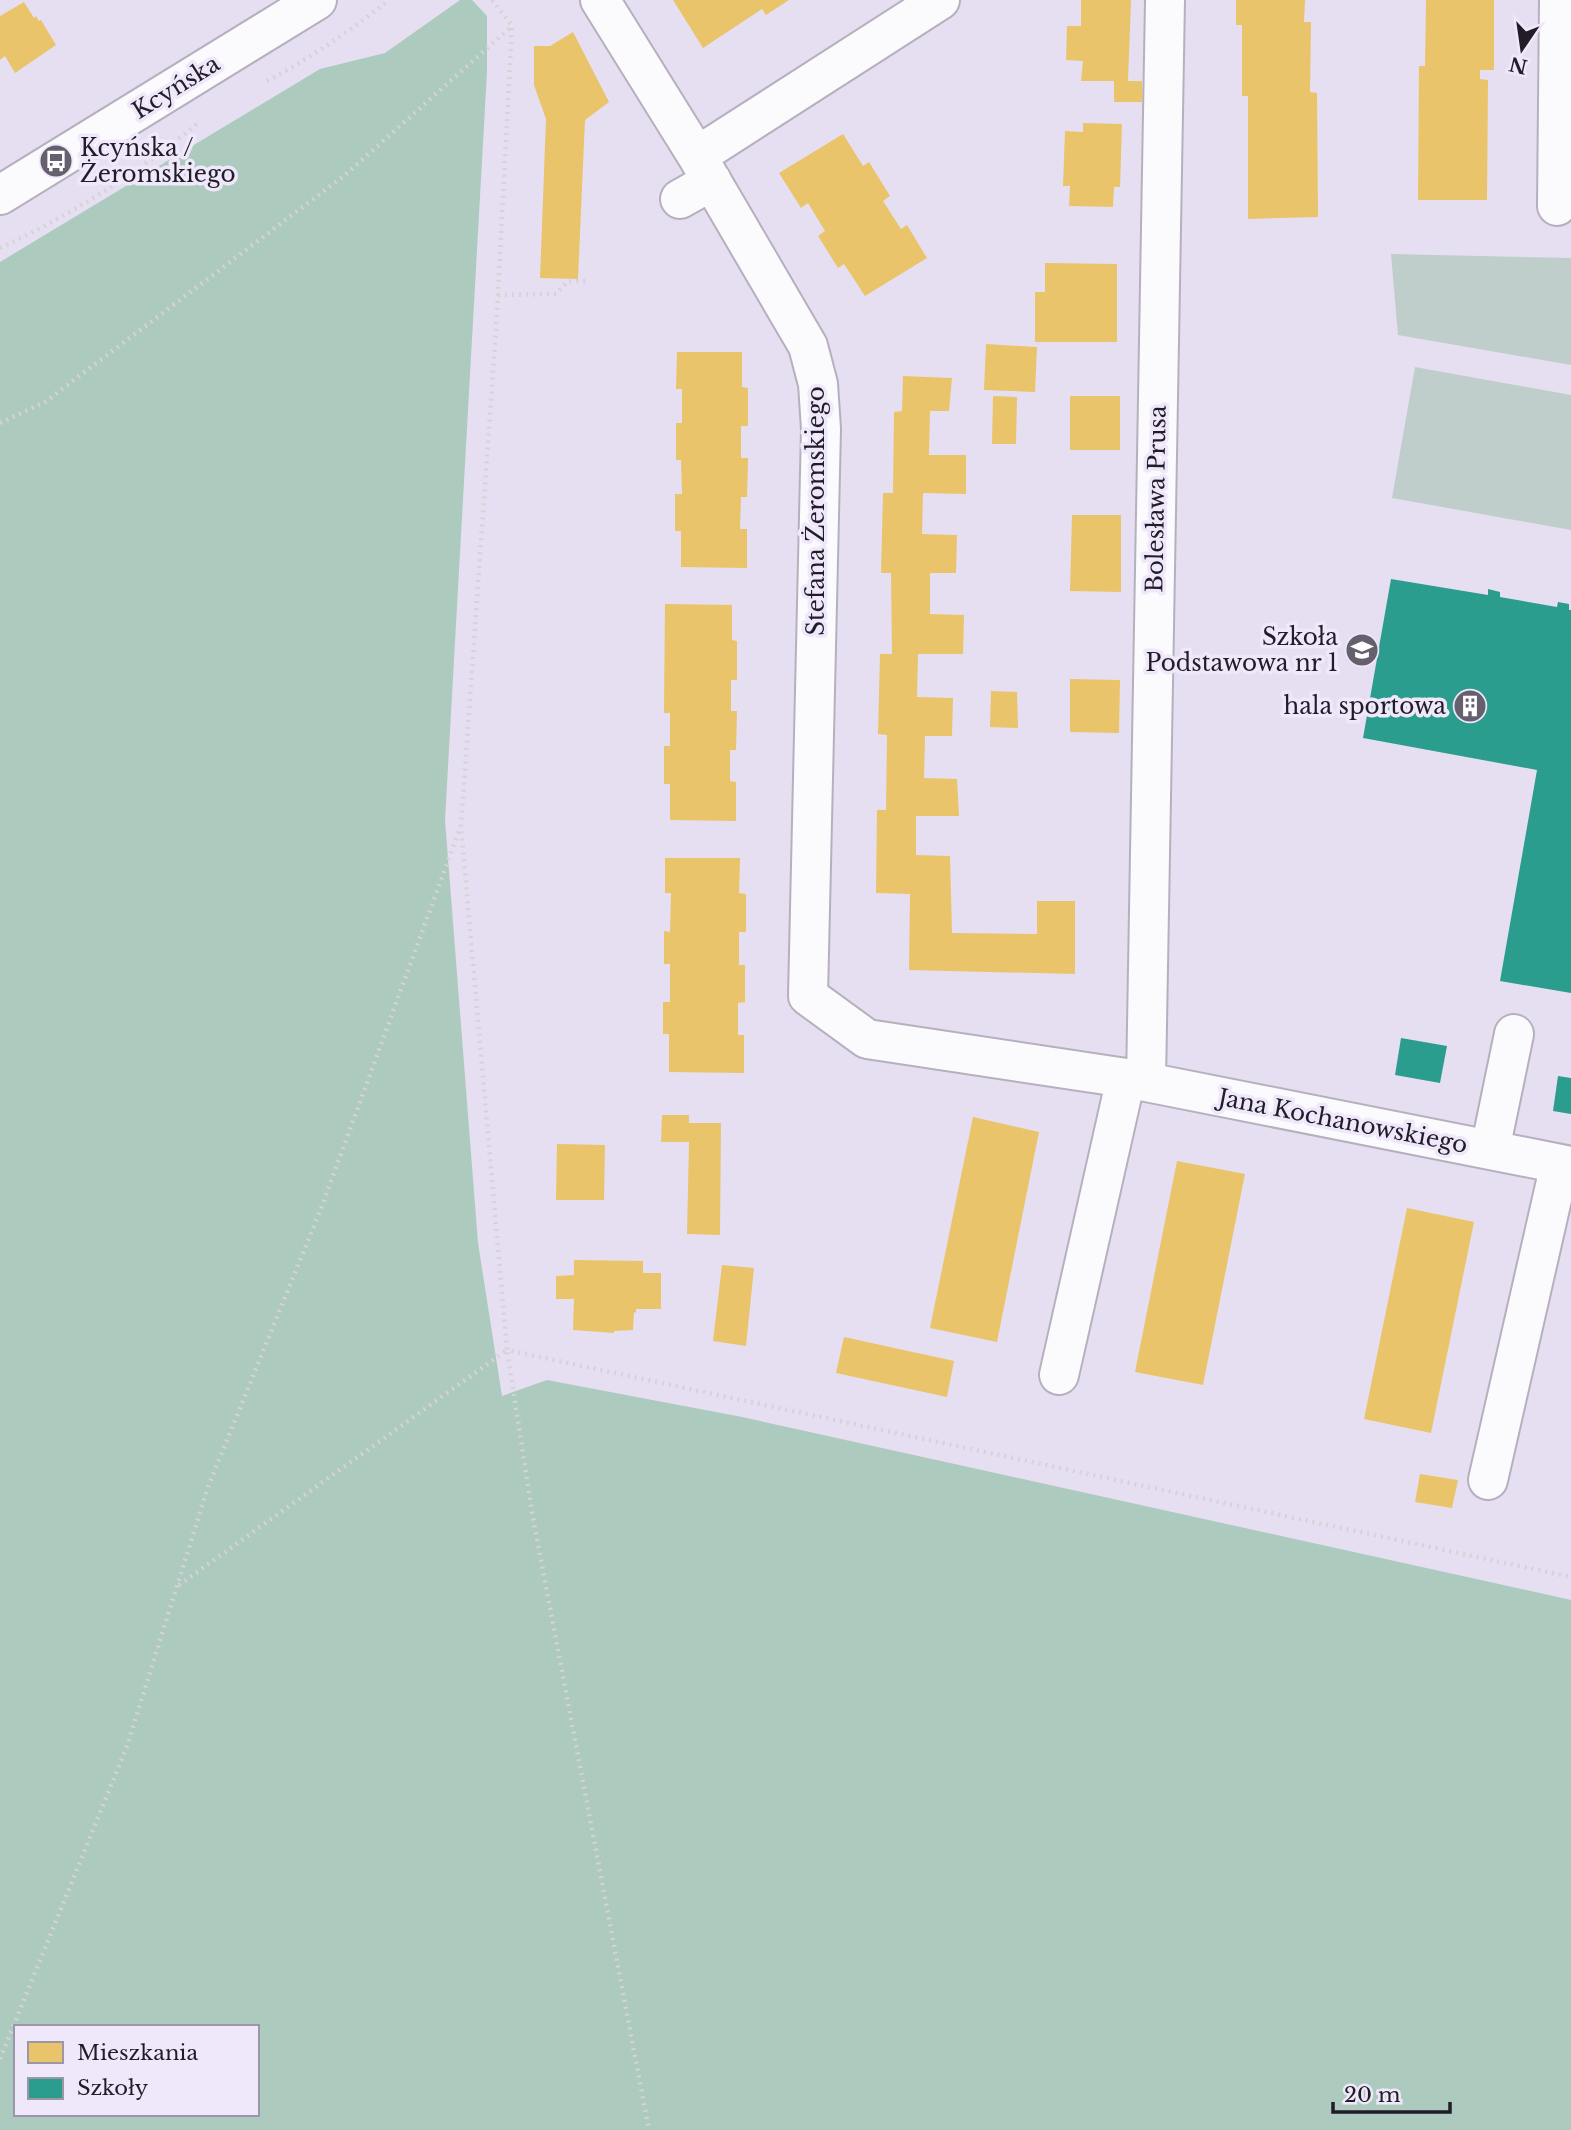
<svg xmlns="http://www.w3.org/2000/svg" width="1571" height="2130" viewBox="0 0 1571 2130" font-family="'Libre Baskerville',serif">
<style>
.green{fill:#bfceca}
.forest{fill:#adcabe;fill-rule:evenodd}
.homes{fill:#e9c46a}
.schools{fill:#2a9d8f}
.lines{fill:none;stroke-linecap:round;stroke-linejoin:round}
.minor-casing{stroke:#b6b0be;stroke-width:42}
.path{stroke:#d5d2d8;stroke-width:4.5;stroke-dasharray:2 5;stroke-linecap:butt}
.minor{stroke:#fbfafd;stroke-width:38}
.labels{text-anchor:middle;stroke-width:7;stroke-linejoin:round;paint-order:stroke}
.street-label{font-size:23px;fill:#211c28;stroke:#efe8fb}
.poi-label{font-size:23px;fill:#211c28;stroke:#efe8fb;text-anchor:end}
</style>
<rect width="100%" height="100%" fill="#e6dff1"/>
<!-- green -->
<path class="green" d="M1391 254 1571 258V365L1398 335Z
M1415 367 1571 395V530L1392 498Z"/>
<!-- forest -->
<path class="forest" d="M460 0H472L487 16V72L445 820 478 1243 502 1396 547 1380 742 1417 1571 1600V2130H0V262L320 69 385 53ZM16 2027H257V2114H16Z"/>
<!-- homes -->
<path class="homes" d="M673 0H789L766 15 762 9 703 48Z
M1081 0H1131L1128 81H1142V102H1114V81H1081L1083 61 1066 60 1067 26H1081Z
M1236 0H1305L1304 22H1311L1310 92 1317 93 1318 217 1248 219V96H1242V25H1236Z
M1426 0H1494V70H1480V79L1488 80 1487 200H1418L1419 66H1425Z
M24 2 34 18 36 16 39 21 41 20 56 45 15 73 5 56 0 60V16Z
M573 32 609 102 585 120 578 279 540 278 546 119 534 85V46H550Z
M1083 123 1122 124 1120 187H1114L1113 207 1069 206 1070 186H1063L1065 131 1083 132Z
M843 134 863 166 869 162 890 196 883 201 901 229 907 225 927 258 865 296 844 264 838 268 818 236 825 231 808 203 801 208 779 173Z
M1045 263 1117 264V342H1035V292H1045Z
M986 344 1037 347 1035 392 984 390Z
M677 352H742V387L748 388V426H741V458H748V461L747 497H741L740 529H747V568L681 567V531H675V494H682L681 460H676V423H682V389H676Z
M903 376 952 378 949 411H930L929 455H966V494L923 493 922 534 957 535 956 573H930V614L964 615 963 654H918L917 697 953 698 952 736H925L924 778 957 779 959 816H916V855L950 856 952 933 1037 934V901H1075V974L909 970 910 894 876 893 877 810H886L887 735 878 734 880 654H892L891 573H881L883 493H893L894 412 902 411Z
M993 396 1017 397 1016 444H992Z
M1070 396H1120V450H1070Z
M1072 515H1121V592L1070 591Z
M665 604 732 605V640L737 641V680H731V711H737L736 750H730V781L736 782V821L670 820V784H664V746H670V713H664V710Z
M1070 679 1120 680 1119 733 1070 732Z
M991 691 1017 692 1018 728 990 727Z
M665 858H740L739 893 746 894V932H739V965H745V1002L738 1003V1035H744V1073L669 1072V1034H663V1002H670V964H664V931L670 932 671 893H665Z
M662 1115H689V1123H721L720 1235 687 1234 689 1142H661Z
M973 1117 1039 1132 997 1342 930 1328Z
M557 1144 605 1145 604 1200H556Z
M1177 1161 1245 1174 1203 1385 1135 1372Z
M1407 1208 1474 1222 1431 1433 1364 1419Z
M574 1260 643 1261V1273H661V1309H636V1313L634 1312 633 1330 614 1331V1333L573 1330 574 1299H556V1276L574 1275Z
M722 1265 754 1268 746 1346 713 1341Z
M844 1337 954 1361 947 1397 836 1373Z
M1420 1474 1458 1480 1452 1508 1415 1502Z"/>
<!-- schools -->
<path class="schools" d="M1391 579 1488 595V589L1500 592V597L1557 607 1558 602 1569 604V610H1571V993L1500 981 1537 770 1363 738Z
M1401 1038 1447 1046 1440 1083 1395 1075Z
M1558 1076 1571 1078V1114L1553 1111Z"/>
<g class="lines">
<defs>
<path id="minor" d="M600 0 697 156 808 346 818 384 821 429 808 996 867 1039 1126 1078 1571 1166
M697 156 940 0
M0 195 317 0
M680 199 712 181
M1557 206 1559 0
M1146 1082 1165 0
M1490 1150 1514 1034
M1059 1375 1126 1078
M1488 1480 1560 1164"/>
</defs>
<!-- minor casing -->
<use href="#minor" class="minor-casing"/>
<!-- path -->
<path class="path" d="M492 0 512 26 496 330 461 826 507 1350 1571 1577
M267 81C311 58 350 31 389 0
M0 248C71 215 140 172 200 121
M498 295 556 294 568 281H588
M0 423 45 402 345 175 511 27
M179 1585 507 1350 533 1518 649 2130
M0 2059 127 1746 208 1487 322 1206 460 828"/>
<!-- minor -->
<use href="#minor" class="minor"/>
</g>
<!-- icons -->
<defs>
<symbol id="bus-disc" viewBox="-11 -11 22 22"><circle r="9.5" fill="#66606e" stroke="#efe8fb"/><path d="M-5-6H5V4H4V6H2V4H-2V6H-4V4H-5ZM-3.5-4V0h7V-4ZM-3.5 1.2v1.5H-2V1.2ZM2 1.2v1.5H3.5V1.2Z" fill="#fff"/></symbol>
<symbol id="school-disc" viewBox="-11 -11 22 22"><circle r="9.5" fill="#66606e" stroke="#efe8fb"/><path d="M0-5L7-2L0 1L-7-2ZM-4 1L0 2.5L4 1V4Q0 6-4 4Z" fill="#fff"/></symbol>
<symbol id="building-disc" viewBox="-11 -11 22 22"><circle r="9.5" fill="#66606e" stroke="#efe8fb"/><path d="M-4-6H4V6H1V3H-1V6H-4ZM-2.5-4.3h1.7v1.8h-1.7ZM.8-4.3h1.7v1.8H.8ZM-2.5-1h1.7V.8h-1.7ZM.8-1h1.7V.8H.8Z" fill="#fff"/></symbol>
</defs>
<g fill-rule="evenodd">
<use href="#bus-disc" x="37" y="142" width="38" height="38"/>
<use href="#school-disc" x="1343" y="631" width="38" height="38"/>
<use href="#building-disc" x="1451" y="687" width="38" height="38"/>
</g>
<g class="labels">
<!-- street labels -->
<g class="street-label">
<text transform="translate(176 87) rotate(-32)" y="8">Kcyńska</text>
<text transform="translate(1156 499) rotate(-89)" y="8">Bolesława Prusa</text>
<text transform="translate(816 511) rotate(-90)" y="8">Stefana Żeromskiego</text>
<text transform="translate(1343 1121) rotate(11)" y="8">Jana Kochanowskiego</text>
</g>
<!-- poi labels -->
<g class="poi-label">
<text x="80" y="156" text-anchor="start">Kcyńska /<tspan x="80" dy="26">Żeromskiego</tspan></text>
<text x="1338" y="645">Szkoła<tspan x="1338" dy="26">Podstawowa nr 1</tspan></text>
<text x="1446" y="714">hala sportowa</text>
</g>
</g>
<!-- legend -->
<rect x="14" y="2025" width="245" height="91" fill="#efe8fb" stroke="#9d96a7" stroke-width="2"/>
<rect x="28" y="2042" width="35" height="21" fill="#e9c46a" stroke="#9d96a7" stroke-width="2"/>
<text x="77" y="2060" font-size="21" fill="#211c28">Mieszkania</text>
<rect x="28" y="2078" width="35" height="21" fill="#2a9d8f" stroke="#9d96a7" stroke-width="2"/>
<text x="77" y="2095" font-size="21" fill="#211c28">Szkoły</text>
<!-- north arrow -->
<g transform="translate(1522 49) rotate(193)" stroke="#efe8fb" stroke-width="5" paint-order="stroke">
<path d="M0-5L12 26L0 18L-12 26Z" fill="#211c28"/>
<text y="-10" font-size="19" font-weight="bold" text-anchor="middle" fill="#211c28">N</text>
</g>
<!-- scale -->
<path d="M1333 2102v10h117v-10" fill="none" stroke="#211c28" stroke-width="3.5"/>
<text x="1344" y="2102" font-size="21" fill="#211c28" stroke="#efe8fb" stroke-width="5" paint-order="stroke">20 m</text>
</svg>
